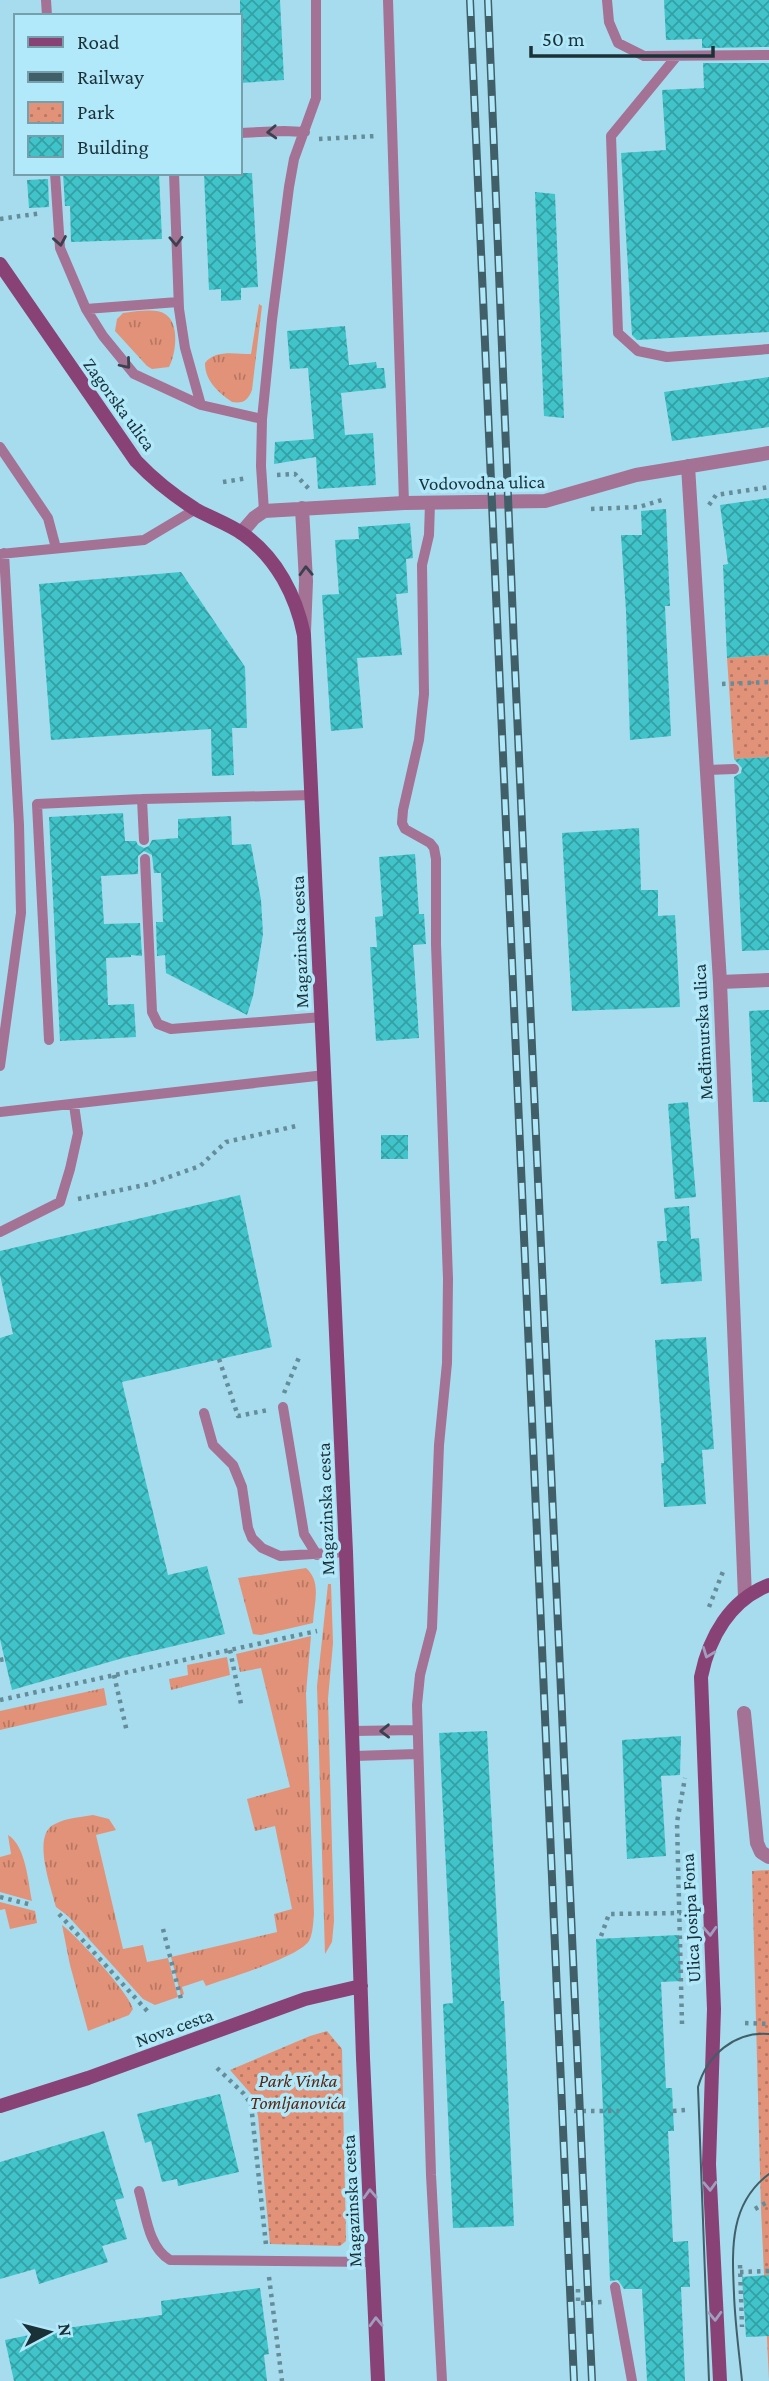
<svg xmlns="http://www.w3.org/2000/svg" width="769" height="2381" viewBox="0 0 769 2381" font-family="'Crimson Pro',serif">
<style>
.grass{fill:url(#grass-tufts)}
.park{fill:url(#park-dots)}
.building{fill:url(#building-cross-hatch)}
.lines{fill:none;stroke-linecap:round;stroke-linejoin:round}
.path{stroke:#658c99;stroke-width:4.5;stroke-dasharray:3.5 5;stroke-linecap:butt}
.lane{stroke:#a37294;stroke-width:10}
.street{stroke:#a37294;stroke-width:14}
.secondary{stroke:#894275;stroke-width:14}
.tram{stroke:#405f68;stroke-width:2}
.rail-casing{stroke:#405f68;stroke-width:8}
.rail{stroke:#b2e9fa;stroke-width:5;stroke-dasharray:16;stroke-linecap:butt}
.oneway{stroke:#3d414f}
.oneway2{stroke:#a09ebe}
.labels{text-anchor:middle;stroke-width:7;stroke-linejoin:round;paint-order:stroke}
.street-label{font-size:19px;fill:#1b3138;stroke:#b2e9fa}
.park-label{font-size:19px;font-style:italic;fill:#5b2512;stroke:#b2e9fa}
</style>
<defs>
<pattern id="grass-tufts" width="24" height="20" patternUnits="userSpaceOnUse" patternTransform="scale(1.75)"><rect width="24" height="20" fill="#e29278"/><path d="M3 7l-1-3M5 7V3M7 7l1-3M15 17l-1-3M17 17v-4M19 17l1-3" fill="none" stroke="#b67863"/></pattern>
<pattern id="park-dots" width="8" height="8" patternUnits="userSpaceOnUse" patternTransform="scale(1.75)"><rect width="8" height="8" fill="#e29278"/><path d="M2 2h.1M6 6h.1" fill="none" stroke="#b67863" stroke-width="1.8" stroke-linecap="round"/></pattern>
<pattern id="building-cross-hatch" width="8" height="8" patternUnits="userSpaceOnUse" patternTransform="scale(1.75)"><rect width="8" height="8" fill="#40c4c9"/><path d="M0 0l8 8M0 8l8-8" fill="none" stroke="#35a0a4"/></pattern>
</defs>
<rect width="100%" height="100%" fill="#a6dced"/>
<!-- grass -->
<path class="grass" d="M259 304 262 306 252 390C248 400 244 404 232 402 218 392 205 381 205 363 215 349 236 354 251 354Z
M138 311C146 311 158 309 165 314 180 323 176 354 169 367L152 369 147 366 115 331 117 319 123 313Z
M306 1568C322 1582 314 1603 313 1623L261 1635 253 1634 238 1578Z
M328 1584H331L333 1643 328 1699 334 1921 332 1942 325 1954 317 1686Z
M311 1636 306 1693 314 1914C313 1923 313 1934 309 1941 297 1958 228 1978 206 1986L203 1980 182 1987 184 1994 181 1996 171 1957 277 1932 274 1914 292 1909 275 1826 255 1831 247 1799 290 1787 261 1668 240 1672 236 1654Z
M227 1657 230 1675 171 1690 169 1679 188 1675 187 1665Z
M104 1688 107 1705 0 1730V1711Z
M93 1815 109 1819 116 1830 96 1835 123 1949 143 1945 147 1962 168 1958 178 1997 155 2005 143 1999 68 1916 56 1907C51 1887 31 1834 55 1824 66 1818 81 1817 93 1815Z
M8 1835C26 1846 28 1882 32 1901L0 1892V1857L11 1854Z
M0 1902 35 1911 37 1923 10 1929 5 1909 0 1910Z
M62 1925C76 1935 130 1994 133 2009L129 2015 88 2031 70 1965Z"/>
<!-- park -->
<path class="park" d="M769 655V757L734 759 727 658Z
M769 1870V2381L761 2209 752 1871Z
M327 2031 342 2049 346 2241 340 2246 270 2244 258 2116 252 2095 230 2070 310 2036Z"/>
<!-- building -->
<path class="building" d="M240 0H280L284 80 240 83Z
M664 0H769V47L702 48V39L666 40Z
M703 63H769V332L637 340 632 335 621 153 666 150 662 90 704 88Z
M63 173H159L162 239 71 242 70 206H65Z
M204 173H252L258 287 241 288V300L221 301V289L209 290Z
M48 179 49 207 29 208 27 180Z
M535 192 555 194 564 418 544 416Z
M345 326 349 365 376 362 377 368H384L386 388 341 393 345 435 373 433 376 485 318 489 316 457 274 464 275 442 314 439 308 368 290 369 287 331Z
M769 377V427L672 441 664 392Z
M769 498V655L727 658 723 565 728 564 720 505Z
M666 509 670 606H665L671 736 630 740 626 611 621 535H642L641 511Z
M410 523 413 558 406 559 408 593 396 594 402 655 357 658 363 728 331 731 322 595 339 594 335 540 359 539 358 527Z
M181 572 245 667 247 728H232L234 775 212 776 211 729 51 740 39 584Z
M769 757V950L742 951 734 777 741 773 742 768 734 759Z
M123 813 125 841H136L138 845 144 848 149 846 152 840 178 838V819L231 816 232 845 251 844 261 900 263 934 253 996 247 1015 166 973 165 955 157 956 156 922H163L161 873H154L152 855 144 851 138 856V874L101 876 104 924 140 923 142 956 131 955V957L106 958 108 1005 134 1004 136 1037 60 1041 49 817Z
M639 828 641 890H658V916L675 915 680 1007 572 1011 562 833Z
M415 854 419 914H424L426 944 413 945 419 1038 376 1041 370 947H377L375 917 383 916 379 857Z
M769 1010V1102H753L749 1011Z
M688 1102 696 1197 675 1199 668 1104Z
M381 1135H408V1159H381Z
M240 1195 272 1347 122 1382 168 1575 207 1566 225 1634 123 1658 12 1690 0 1639V1338L13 1334 0 1275V1251Z
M689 1206 691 1239 699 1238 702 1281 661 1284 657 1241H667L664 1208Z
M706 1337 714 1449 702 1450 706 1504 664 1507 661 1463H664L655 1340Z
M487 1731 501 2001H504L514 2226 453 2228 443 2004 453 2003 439 1733Z
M681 1736 680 1775 661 1776 666 1856 627 1859 622 1740Z
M679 1935 681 1981 661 1982 666 2088H672L673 2111 674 2131H668L673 2242 688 2241 690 2287H681L685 2381H647L642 2289H624L618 2280 610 2281 596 1939Z
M220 2094 239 2172 178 2186 177 2179 162 2182 151 2141 145 2143 137 2114Z
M104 2131 124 2198 115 2200 127 2239 102 2246 108 2262 39 2284 35 2269 0 2279V2162Z
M769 2275V2336L746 2337 742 2277Z
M260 2288 269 2354 264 2355 267 2381H14L5 2340 59 2329 162 2315 161 2301Z"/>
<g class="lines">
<!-- path -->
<path class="path" d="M319 139 377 136
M0 219 42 213
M277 475 295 474 310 490
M223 482 248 478
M709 505 716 495 769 487
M591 509 639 507 662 500
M722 684 769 682
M78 1199 149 1184 200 1166 226 1142 296 1126
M219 1359 238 1416 268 1410
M284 1393 300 1355
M709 1607 724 1569
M230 1650 241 1704
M0 1660 5 1659
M114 1675 127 1732
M0 1700 317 1631
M0 1897 32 1905
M59 1914 149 2013
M163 1929 182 2003
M601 1936 609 1914 681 1913
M745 2023 769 2024
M682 2024 677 1822 685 1778
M217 2068 244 2094 251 2104 266 2245
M574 2111H619
M673 2111 686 2110
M755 2209 769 2201
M740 2265 742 2327
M740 2272 769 2271
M269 2277 282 2381
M578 2289V2303L604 2302"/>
<!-- lane -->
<path class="lane" d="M46 0 47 16
M388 0 404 503
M607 0 609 22 618 43 644 56 769 55
M676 57 611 136 618 333 638 351 667 357 769 349
M240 133 284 131 305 132
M55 173 60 248 86 309 103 336 134 374 201 405 262 419
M174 173 179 309 185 348 201 405
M86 309 178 302
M0 447 48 518 56 548
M430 503 429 535 422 565 424 694 419 740 403 810 402 823 405 829 430 843 434 848 436 859V944L448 1279 447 1363 439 1445 432 1628 420 1675 417 1705 431 2175 442 2381
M264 511 261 466 262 419 272 320 289 187 294 159 316 98V0
M0 554 144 540 196 509
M707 770 734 769
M144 840 142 799 313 795
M145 859 152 1012 158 1024 171 1029 322 1017
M49 1040 37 804 142 799
M0 1066 21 913 19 825 4 553
M0 1112 325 1075
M0 1232 60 1202 70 1169 78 1133 74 1105
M283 1407 304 1534 317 1555
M204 1413 213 1445 233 1465 242 1487 248 1528 252 1538 262 1548 280 1556 346 1552
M353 1731 417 1730
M354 1756 417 1754
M139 2191C146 2214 148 2247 170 2260L373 2262
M615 2287 632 2381"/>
<!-- street -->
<path class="street" d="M688 466 720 982 745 1597
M302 508 306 581 304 632
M241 533 254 518 264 511 404 503 545 501 636 475 769 453
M720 982 769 980
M744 1713 757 1843 761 1852 769 1857"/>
<!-- secondary -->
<path class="secondary" d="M0 264 136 461C154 480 173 495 195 509 211 518 229 524 243 534 277 558 296 596 304 635L346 1552 363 2058 378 2381
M0 2106 88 2078 305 1999 361 1986
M720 2381 709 2164 714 2009 701 1677C709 1637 730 1600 769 1585"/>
<!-- tram -->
<path class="tram" d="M709 2381 698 2087C707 2055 735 2031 769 2034
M742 2381C739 2352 735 2323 734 2294 732 2249 729 2204 769 2174"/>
<defs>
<path id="rail" d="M470 0 574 2381
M488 0 514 646 592 2381"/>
</defs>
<!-- rail casing -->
<use href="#rail" class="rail-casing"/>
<!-- rail -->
<use href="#rail" class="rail"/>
</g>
<!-- one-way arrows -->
<defs><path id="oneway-chevron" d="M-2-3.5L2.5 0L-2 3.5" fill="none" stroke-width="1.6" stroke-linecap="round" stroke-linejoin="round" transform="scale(1.75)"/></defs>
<g class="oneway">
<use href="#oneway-chevron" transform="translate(272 132) rotate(177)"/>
<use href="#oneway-chevron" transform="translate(60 241) rotate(80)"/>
<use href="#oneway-chevron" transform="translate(176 241) rotate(88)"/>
<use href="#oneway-chevron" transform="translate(126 364) rotate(50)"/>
<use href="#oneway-chevron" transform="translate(306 571) rotate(-92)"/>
<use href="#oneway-chevron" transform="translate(385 1731) rotate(179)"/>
</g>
<g class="oneway2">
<use href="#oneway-chevron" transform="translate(708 1653) rotate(111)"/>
<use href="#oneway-chevron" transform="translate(710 1931) rotate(87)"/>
<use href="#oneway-chevron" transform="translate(710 2186) rotate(88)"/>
<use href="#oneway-chevron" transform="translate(370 2194) rotate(-93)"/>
<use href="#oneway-chevron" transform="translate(715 2316) rotate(88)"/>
<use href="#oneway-chevron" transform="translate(376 2322) rotate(-92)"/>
</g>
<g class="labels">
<!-- street labels -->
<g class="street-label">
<text transform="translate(120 404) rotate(54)" y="7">Zagorska ulica</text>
<text transform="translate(482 482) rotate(-1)" y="7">Vodovodna ulica</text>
<text transform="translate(299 942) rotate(-92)" y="7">Magazinska cesta</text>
<text transform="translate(702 1032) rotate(-93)" y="7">Međimurska ulica</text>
<text transform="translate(325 1509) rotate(-92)" y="7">Magazinska cesta</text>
<text transform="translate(690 1918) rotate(-93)" y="7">Ulica Josipa Fona</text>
<text transform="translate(174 2027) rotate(-20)" y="7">Nova cesta</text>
<text transform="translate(351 2201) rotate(-93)" y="7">Magazinska cesta</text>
</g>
<!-- park labels -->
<g class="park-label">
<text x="298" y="2087">Park Vinka<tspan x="298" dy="22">Tomljanovića</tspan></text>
</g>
</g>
<!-- legend -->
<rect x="14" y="14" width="228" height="161" fill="#b2e9fa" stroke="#769fac" stroke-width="2"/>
<rect x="28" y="37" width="35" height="10" fill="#894275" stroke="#769fac" stroke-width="2"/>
<text x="77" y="49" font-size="21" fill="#1b3138">Road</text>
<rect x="28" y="72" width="35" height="10" fill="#405f68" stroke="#769fac" stroke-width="2"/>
<text x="77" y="84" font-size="21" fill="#1b3138">Railway</text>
<rect x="28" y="102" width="35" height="21" fill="url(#park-dots)" stroke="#769fac" stroke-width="2"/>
<text x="77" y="119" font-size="21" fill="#1b3138">Park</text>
<rect x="28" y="136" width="35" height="21" fill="url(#building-cross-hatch)" stroke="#769fac" stroke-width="2"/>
<text x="77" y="154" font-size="21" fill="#1b3138">Building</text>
<!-- north arrow -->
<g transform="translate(49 2332) rotate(83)" stroke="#b2e9fa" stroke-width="5" paint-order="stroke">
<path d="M0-5L12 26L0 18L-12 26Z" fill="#1b3138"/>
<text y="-10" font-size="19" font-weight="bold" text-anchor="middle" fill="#1b3138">N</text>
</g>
<!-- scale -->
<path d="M531 46v10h182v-10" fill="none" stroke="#1b3138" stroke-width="3.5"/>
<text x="542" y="46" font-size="21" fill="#1b3138" stroke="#b2e9fa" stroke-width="5" paint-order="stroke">50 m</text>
</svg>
